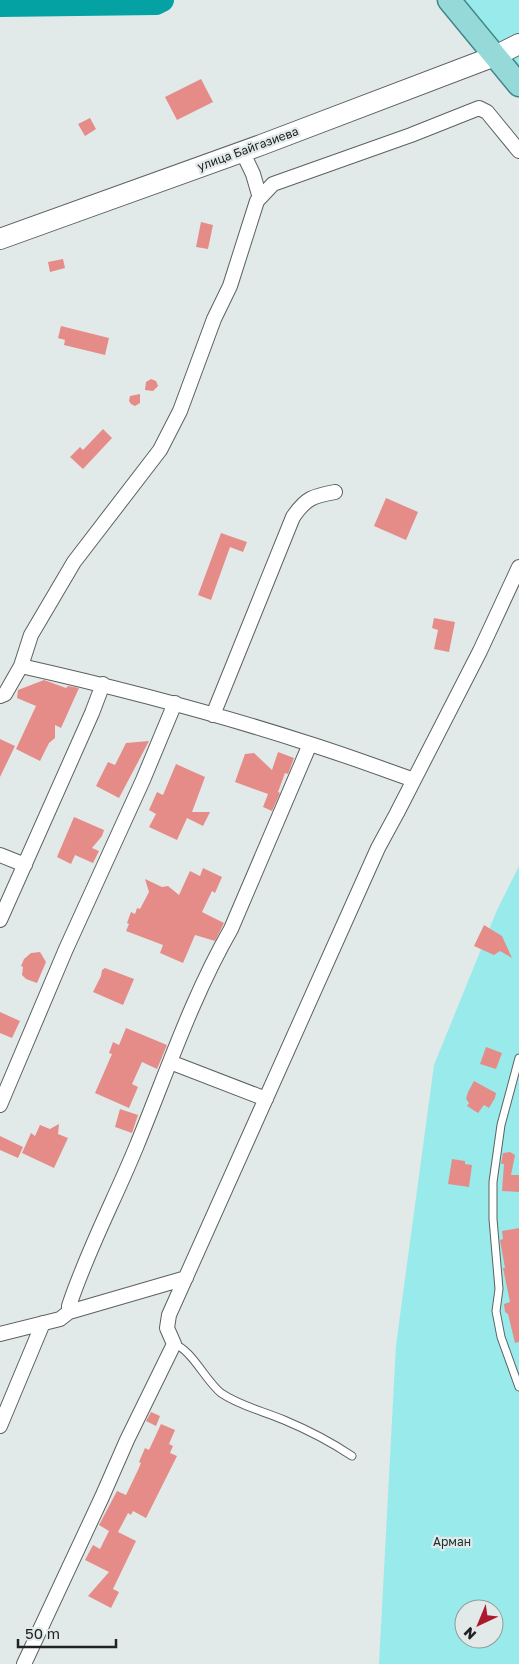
<svg xmlns="http://www.w3.org/2000/svg" width="519" height="1664" viewBox="0 0 519 1664" font-family="'Golos Text',sans-serif">
<style>
.green{fill:#99ebeb;fill-rule:evenodd}
.lines{fill:none;stroke-linecap:round;stroke-linejoin:round}
.river{stroke:#05a2a4;stroke-width:24}
.building{fill:#e58c89}
.lane-casing{stroke:#5c6161;stroke-width:9}
.street-casing{stroke:#5c6161;stroke-width:16}
.secondary-casing{stroke:#5c6161;stroke-width:22}
.primary-casing{stroke:#3e8889;stroke-width:25}
.lane{stroke:#fff;stroke-width:7}
.street{stroke:#fff;stroke-width:14}
.secondary{stroke:#fff;stroke-width:20}
.primary{stroke:#95d9d9;stroke-width:22}
.labels{text-anchor:middle;stroke-width:4.5;stroke-linejoin:round;paint-order:stroke}
.street-label{font-size:12px;fill:#212323;stroke:#e2e9e9}
.park-label{font-size:12px;fill:#203636;stroke:#e2e9e9}
</style>
<rect width="100%" height="100%" fill="#e2e9e9"/>
<!-- green -->
<path class="green" d="M449 0H519V85Z
M519 866V1664H379L396 1345 434 1065 497 910ZM464 1609H494V1639H464Z"/>
<g class="lines">
<!-- river -->
<path class="river" d="M0 5 156 3 162 0"/>
</g>
<!-- building -->
<path class="building" d="M201 79 213 102 177 120 165 97Z
M90 118 96 129 85 136 78 124Z
M201 222 213 225 208 249 196 247Z
M63 259 65 268 50 272 48 262Z
M61 326 109 338 105 355 64 345 65 340 58 338Z
M151 379 156 381 158 386 153 391 145 390 146 382Z
M140 394V403L135 406 131 404 129 401 130 396Z
M103 429 112 438 83 469 70 457 80 447 83 450Z
M386 498 418 512 406 540 374 526Z
M221 533 247 542 243 552 230 547 211 600 198 595Z
M434 618 455 622 449 652 434 649 438 630 432 628Z
M44 680 66 688 68 686 79 688 61 728 55 725V738L49 743 40 761 16 749 36 706 17 698 18 690Z
M0 739 15 746 0 777Z
M149 741 119 798 96 786 108 762 115 765 126 743Z
M278 752 294 758 288 774 285 773 278 792 280 793 272 811 263 807 268 794 235 782 245 754 254 753 272 770Z
M176 764 205 777 192 812H210L203 826 187 818 177 840 149 827 156 814 149 810 157 792 163 795Z
M74 817 104 830 102 836 92 848 99 851 93 863 75 855 71 864 57 857Z
M203 868 222 877 215 893 212 891 202 912 224 923 215 941 195 935 183 963 160 953 163 945 126 931 129 924 127 923 131 912 135 914 137 908 140 909 149 892 145 879 162 887 168 886 179 895 190 871 200 876Z
M484 925 502 936 512 958 500 951 494 955 474 946Z
M40 952 46 962 37 983 26 979 22 975 23 967 21 966 24 959 31 953Z
M105 968 134 979 123 1005 93 992 101 976 102 970Z
M0 1012 20 1021 12 1038 0 1033Z
M126 1028 167 1045 157 1069 142 1062 132 1084 138 1087 129 1108 95 1093 112 1054 109 1053 113 1042 119 1045Z
M486 1047 502 1053 496 1069 480 1064Z
M474 1081 496 1093 495 1098 489 1108 484 1105 478 1113 467 1106 469 1103 466 1099 468 1092Z
M120 1109 138 1115 132 1133 115 1127Z
M59 1124 58 1134 68 1138 54 1168 22 1153 31 1133 35 1136 40 1125 50 1129Z
M0 1136 23 1147 18 1158 0 1150Z
M510 1152 515 1155 511 1175H519V1192L502 1191 504 1164H501L503 1153Z
M452 1159 465 1161V1164L472 1165 469 1187 448 1184Z
M519 1228V1342L515 1343 508 1314 505 1312 504 1304 510 1302 503 1268H505L500 1240 503 1239 502 1231Z
M151 1412 160 1416 156 1426 146 1421Z
M161 1424 175 1430 169 1444 173 1446 170 1453 177 1456 146 1518 133 1511 131 1515 128 1513 118 1532 136 1541 113 1589 119 1592 111 1608 88 1596 109 1572 85 1560 93 1545 100 1549 109 1531 99 1525 117 1491 126 1495 138 1470 141 1463 139 1462 145 1448 149 1450Z"/>
<g class="lines">
<defs>
<path id="lane" d="M519 1058 501 1125 493 1182V1219L499 1289 496 1311 501 1337 519 1387
M174 1344C191 1349 206 1381 221 1393 240 1406 263 1411 284 1420 308 1430 331 1442 352 1456"/>
<path id="street" d="M242 151 253 174 260 198
M0 696 5 694 21 666
M213 715 293 517C306 498 313 496 335 492
M414 780C380 768 345 755 310 744 215 713 119 688 21 666L31 635 74 562 160 450 180 411 214 319 230 286 257 201 273 184 411 135 479 108 487 112 519 151
M0 855 25 865
M0 920 92 713 103 684
M170 1062 266 1099
M0 1105 66 949 143 780 175 703
M186 1278 69 1312V1306C87 1251 115 1199 137 1145 167 1072 192 997 231 929L310 744
M0 1334 60 1319 69 1312
M0 1426 43 1323
M24 1664 102 1497 127 1440 174 1344 167 1328 169 1315 378 848 397 813 480 651 519 567"/>
<path id="secondary" d="M0 239 261 145 495 56 519 44"/>
<path id="primary" d="M449 0 519 85"/>
</defs>
<!-- lane casing -->
<use href="#lane" class="lane-casing"/>
<!-- street casing -->
<use href="#street" class="street-casing"/>
<!-- secondary casing -->
<use href="#secondary" class="secondary-casing"/>
<!-- primary casing -->
<use href="#primary" class="primary-casing"/>
<!-- lane -->
<use href="#lane" class="lane"/>
<!-- street -->
<use href="#street" class="street"/>
<!-- secondary -->
<use href="#secondary" class="secondary"/>
<!-- primary -->
<use href="#primary" class="primary"/>
</g>
<g class="labels">
<!-- street labels -->
<g class="street-label">
<text transform="translate(248 149) rotate(-20)" y="4">улица Байгазиева</text>
</g>
<!-- park labels -->
<g class="park-label">
<text x="452" y="1546">Арман</text>
</g>
</g>
<!-- north arrow -->
<g transform="translate(479 1624) rotate(224)"><circle r="24" fill="#e2e9e9" stroke="#959a9a"/>
<path d="M0-4L9 19L0 12L-9 19Z" fill="#ad192c"/>
<text y="-8" font-size="14" font-weight="bold" text-anchor="middle" fill="#212323">N</text>
</g>
<!-- scale -->
<path d="M18 1639v8h98v-8" fill="none" stroke="#212323" stroke-width="2.5"/>
<text x="25" y="1639" font-size="15" fill="#212323" stroke="#e2e9e9" stroke-width="4" paint-order="stroke">50 m</text>
</svg>
